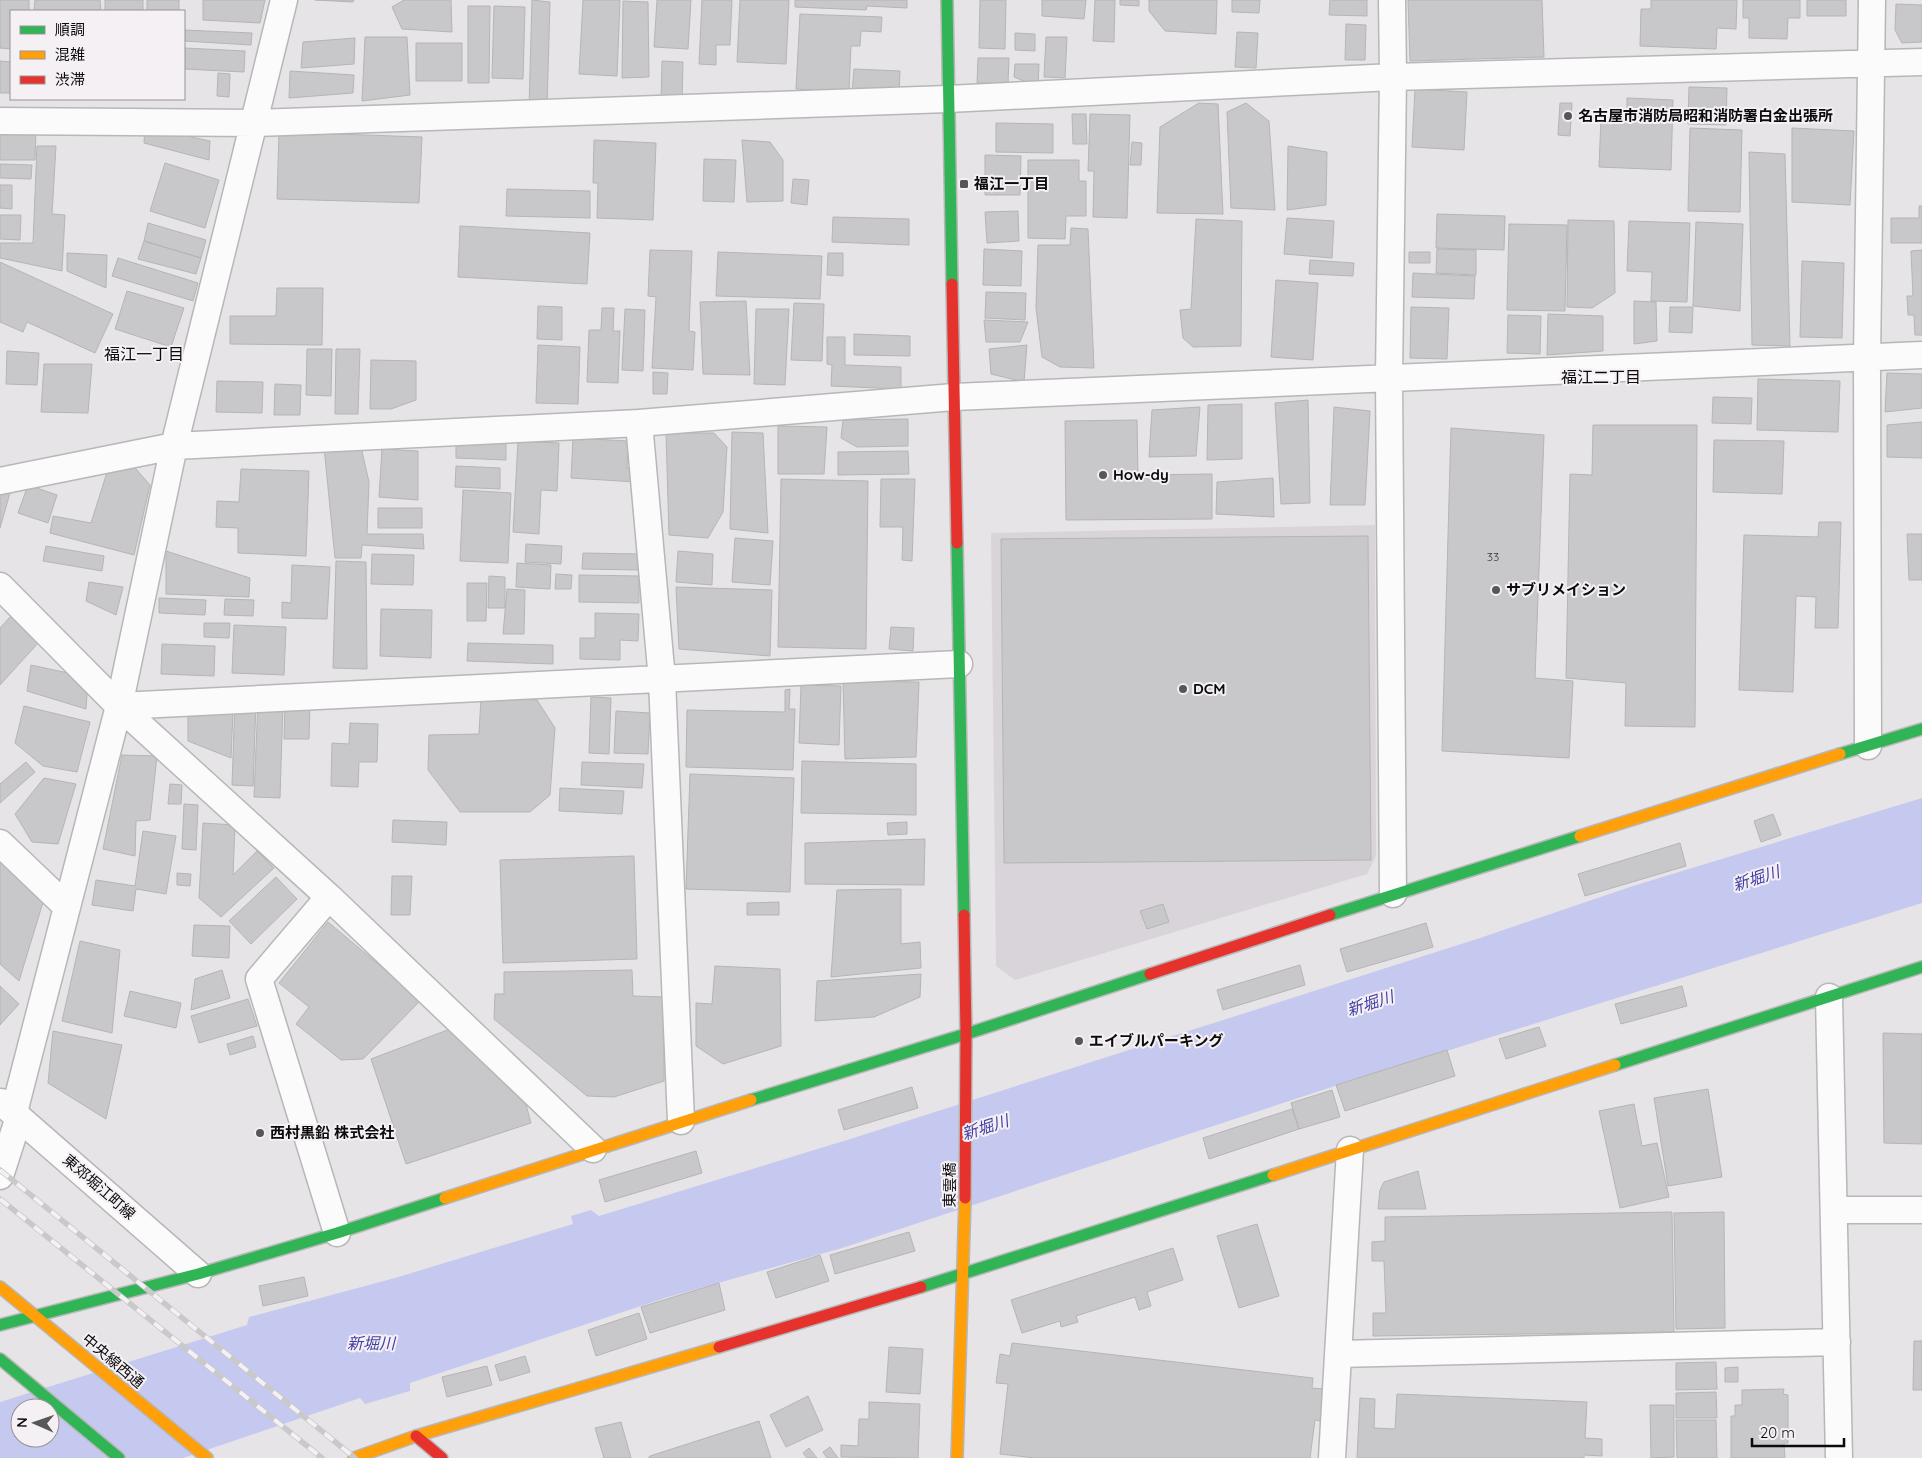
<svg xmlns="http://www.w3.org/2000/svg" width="1922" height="1458" viewBox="0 0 1922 1458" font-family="Quicksand,'Noto Sans JP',sans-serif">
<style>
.built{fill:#d9d4d9}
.water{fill:#c5c9ef;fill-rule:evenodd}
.building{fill:#c8c7c9;stroke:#b6b4b6}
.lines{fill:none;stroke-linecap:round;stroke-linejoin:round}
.street-casing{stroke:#b8b7b8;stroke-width:29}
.fast-casing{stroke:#b8b7b8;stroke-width:14}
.slow-casing{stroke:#b8b7b8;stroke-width:14}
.jam-casing{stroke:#b8b7b8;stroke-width:14}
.street{stroke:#fbfbfb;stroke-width:26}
.fast{stroke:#30b455;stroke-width:11}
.slow{stroke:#ff9f0a;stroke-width:11}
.jam{stroke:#e5322d;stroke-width:11}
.rail-casing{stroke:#cac9ca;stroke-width:5.5}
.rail{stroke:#f4f0f4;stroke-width:4;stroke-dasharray:11;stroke-linecap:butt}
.poi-dot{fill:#585758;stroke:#f4f0f4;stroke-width:2}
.labels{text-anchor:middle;stroke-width:4;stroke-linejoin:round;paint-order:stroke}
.number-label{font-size:12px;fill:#3b3a3b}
.poi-label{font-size:15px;font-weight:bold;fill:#0c0b0c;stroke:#f4f0f4;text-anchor:start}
.street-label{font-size:15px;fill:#0c0b0c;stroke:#f4f0f4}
.neighbourhood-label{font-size:16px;fill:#0c0b0c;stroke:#f4f0f4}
.water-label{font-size:16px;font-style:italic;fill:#423ea3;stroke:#f4f0f4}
</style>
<rect width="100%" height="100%" fill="#e6e4e6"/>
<!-- built -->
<path class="built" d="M1375 525 1376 856 1367 874 1015 980 996 966 991 533Z"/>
<!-- water -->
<path class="water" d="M1922 798V903L1347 1082 842 1248 665 1298 410 1383V1391L365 1404 360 1398 183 1458H0V1402L247 1325 249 1317 395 1278 573 1224 571 1216 591 1210 599 1216 847 1140 1480 938 1633 886ZM20 1408H50V1438H20Z"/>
<!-- building -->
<path class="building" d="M0 0H29V11H11V49L0 48Z
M35 0H100L101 11H34Z
M105 0H143V11H105Z
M147 0H179V11H147Z
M203 0H265L260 23 203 20Z
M315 0H354L353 2Z
M404 0H451L452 32 402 29 392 7Z
M532 0 550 2 547 108H529Z
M583 0H620L617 76 579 74Z
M657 0H691L688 49 654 47Z
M702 0H732L730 45H716V65L699 64Z
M740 0H789L786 64 737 62Z
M795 0H907V8L867 6 866 10 795 7Z
M980 0H1006L1005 49 979 48Z
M1042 0H1086L1084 19 1042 16Z
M1095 0H1115L1114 42 1093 41Z
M1120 0H1139V6L1120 5Z
M1149 0H1217L1216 34 1165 31 1149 11Z
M1232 0H1260L1259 13 1232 12Z
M1330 0H1367V16L1329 15Z
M1408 0H1542L1544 57 1410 61Z
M1651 0H1737L1736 29 1717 28 1716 49 1640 46 1641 9H1651Z
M1743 0H1800V18H1788L1787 39 1749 38V18H1743Z
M1807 0H1846V16H1807Z
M623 1 648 2 649 77 622 78Z
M1896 4 1922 5V42L1902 43 1895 30Z
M468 6H490L489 83H468Z
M494 6 525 7 523 79 492 78Z
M800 14 882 17 881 32 861 31 860 46H851L849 92 796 89Z
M1346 24 1366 25 1365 60H1345Z
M184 30 252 33 251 45 184 41Z
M1237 32 1258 33 1256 68 1235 67Z
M1015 33 1035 34V51L1015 50Z
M365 37H407L410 95 362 101Z
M1046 37H1067L1065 78 1044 77Z
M355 38 354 64 301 68 303 42Z
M416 43H462V81H416Z
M184 48 245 51 244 72 184 69Z
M978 58H1009L1008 84 977 83Z
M0 61 11 62V93H0Z
M662 61 683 62 682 101H661Z
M1015 64H1039L1038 87 1014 77Z
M854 69 900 71 899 94 852 92Z
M290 71 354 75 353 93 289 98Z
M218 73 230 74 229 97 217 96Z
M1689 87 1727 88 1726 125 1688 124Z
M1415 89 1467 92 1464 150 1412 147Z
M1627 98 1673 100 1671 170 1599 167 1601 118H1627Z
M1199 103 1218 104 1223 214 1157 213 1160 127Z
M1246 103 1269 121 1275 210 1231 208 1227 112Z
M1560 103H1572L1570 136 1558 135Z
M1072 114H1086L1087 144H1073Z
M1090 114 1130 115 1127 218 1093 217 1094 171H1088Z
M996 123 1053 124V153L996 152Z
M145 127 210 141 209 160 144 143Z
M1690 128 1742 130 1740 212 1688 211Z
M1792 128 1854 131 1850 205 1792 202Z
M0 129H36L35 160H0Z
M279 132 422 137 419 203 277 199Z
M594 140 656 143 653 220 597 218 598 183H593Z
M742 140 770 142 783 160V201L747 202Z
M1132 142 1142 143 1141 165H1130Z
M37 146H56L52 214 65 215 62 271 0 258V243H33Z
M1288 146 1327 152 1326 205 1287 210Z
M1749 152 1785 154 1790 346 1752 345Z
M985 155 1021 156 1020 195H985Z
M704 159 736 160 734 202 703 201Z
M1028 160H1079V181H1086V216H1066L1065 239 1028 238Z
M165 163 219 180 205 228 150 211Z
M0 164 32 165 31 179 0 178Z
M793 179 809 180 807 205 791 203Z
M0 185H12V209L0 208Z
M507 189 590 191V218L506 216Z
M1919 206H1922V243H1891V218H1919Z
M1018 211 1019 241 987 243 985 212Z
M1437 214 1505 216 1504 250 1436 248Z
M0 215H21L20 240 0 239Z
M833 217 909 219V245L832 242Z
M1287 218 1334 221 1332 258 1284 254Z
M1196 219 1242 221 1241 346 1193 347 1183 338 1180 310 1191 309Z
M1568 220 1614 221 1615 293 1592 308 1567 307Z
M1629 221 1690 223 1687 302 1651 301 1652 272 1627 271Z
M1696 222 1743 224 1740 311 1693 306Z
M148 223 206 240 201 258 144 241Z
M1509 224 1567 225 1565 311 1507 310Z
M460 226 590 233 587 284 458 277Z
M1071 228 1088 229 1094 368 1060 367 1042 357 1036 308 1038 245H1070Z
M144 241 201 258 196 274 138 259Z
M984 249 1022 251 1021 286 983 285Z
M1437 249 1476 250V275L1436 273Z
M650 250 692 251 689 331 695 332 693 370 652 368 656 297 648 296Z
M1922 250V335H1915L1914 315H1908L1907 296H1913L1911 251Z
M718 252 822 256 820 299 716 296Z
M1409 252H1430V263H1409Z
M67 253 107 255 106 288 67 271Z
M828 253H843V276L827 275Z
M118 258 198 283 193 301 112 276Z
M1310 260 1354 263 1353 276 1309 274Z
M1802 261 1844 263 1842 338 1800 337Z
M0 262 113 314 95 353 27 322 23 332 0 322Z
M1413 273 1475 276 1474 299 1412 297Z
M1276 280 1318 283 1313 360 1271 357Z
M277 288H323L322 345 230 344V316H276Z
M127 291 184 308 171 347 115 329Z
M986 292 1026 293 1025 320 985 318Z
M746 301 750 375 703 374 700 302Z
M1634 301 1656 302 1657 341 1634 344Z
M794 303 824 304 822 361 791 360Z
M538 306 562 307V340L537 339Z
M1411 307 1449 308 1447 359 1410 358Z
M1670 307H1693L1692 333 1669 332Z
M602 308H614L613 331H620L618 383 587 382 589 330H601Z
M625 309 645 310 643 371 622 370Z
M756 309H789L785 385 754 384Z
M1548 314 1603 316V351L1547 355Z
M1508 315 1541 316 1540 354 1507 353Z
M984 320 1028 322 1020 342H986Z
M854 334 910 336V356L854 355Z
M827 337H845V365L901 367V389L831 386 832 365 827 364Z
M538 345 580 347 578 404 536 403Z
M1027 345 1024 382 991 374 989 349Z
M307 349H332L331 396 306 395Z
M336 349H360L358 414H335Z
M7 351 39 353 37 385 6 384Z
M371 360 416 361V400L391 409H370Z
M44 364H92L88 413 41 412Z
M653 372 668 373 667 394H653Z
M1887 373 1922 374V408L1885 412Z
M1758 379 1840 381 1838 432 1757 430Z
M217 381 263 382 262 413 216 412Z
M275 384 301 385 300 415H274Z
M1713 397 1752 398 1751 424 1712 423Z
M1308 400 1310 503 1281 504 1275 403Z
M1242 404V459L1207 460 1208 405Z
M1200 407 1196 456 1149 457 1152 410Z
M1334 407 1370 411 1365 505H1330Z
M908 419V446L857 447 841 438 843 420Z
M1137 420 1138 475 1212 474V519L1066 520 1065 421Z
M1922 422V458L1887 457V425Z
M1593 425H1697L1695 727 1625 726 1626 683 1566 678 1570 474 1592 475Z
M778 426 827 427 824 474H778Z
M1451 428 1544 435 1535 678 1573 681 1569 758 1442 751Z
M732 432 763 433 768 533 730 529Z
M666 433H714L727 447 723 512 708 538 669 535Z
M456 438 506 440V460L456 458Z
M573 438 628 441 627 468H637L636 482 571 478Z
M1714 440 1784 441 1782 494 1713 492Z
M518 441 559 443 557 491 541 490 539 534 513 532Z
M324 447H361L369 482 367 534H423L424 549 362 545 361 558H335Z
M382 449 418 451V500L379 497Z
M908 451 909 474 838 475V452Z
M129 461 150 485 134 555 50 533 53 516 91 523 109 466Z
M456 466 500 468V489L455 487Z
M241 469 309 471 306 556 238 553V528L216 527 217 501 239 502Z
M1273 478 1274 517 1216 514 1217 482Z
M781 479 868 481 866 649 778 647Z
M881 479H915L912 561 902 560 903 527H880Z
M28 485 57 495 48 523 18 513Z
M463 490 511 493 508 563 460 561Z
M0 492 10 493 0 528Z
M378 508H422V528H378Z
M1819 522H1841L1838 628H1815L1816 597 1796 596 1793 692 1739 690 1744 535 1818 537Z
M1907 534H1922V580H1909Z
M1368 536 1371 860 1004 863 1001 539Z
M735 538 773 541 770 585 732 582Z
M526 544 562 546 561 564 525 562Z
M46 546 104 556 102 571 43 561Z
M166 551 250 578 249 597 166 594Z
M678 551 713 554 712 585 676 582Z
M583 553 640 554V570L582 569Z
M372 554 414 555 413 585 371 584Z
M336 561 366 562 367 669 333 668Z
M517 563 551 565 550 589 516 587Z
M292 565 330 567 327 619 282 618V602L291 603Z
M556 574 572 575 571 589H555Z
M579 575 639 576V603L579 602Z
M489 576 505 577V608H488Z
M89 582 123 587 116 615 86 601Z
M467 583H487L486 621H467Z
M676 587 772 590 770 656 679 649Z
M507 589 525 590 524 634H503Z
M159 598 206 600 205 615 159 613Z
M225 599 254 600 253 616 224 615Z
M381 609 432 610 431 658 380 656Z
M595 613 639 614 638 641 620 640V660L580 659V638H595Z
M11 616 39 642 0 685V628Z
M204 623H230L229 638 204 637Z
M234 625 286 627 284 675 232 673Z
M891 627 914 628 913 651 889 649Z
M468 643 553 645V664L467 661Z
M162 644 215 646 214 676 161 674Z
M31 665 68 673 87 694 86 709 27 691Z
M843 681 919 682 916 757 845 759Z
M801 685 841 686 839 745 799 743Z
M790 689 789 709H795L793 770 686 767 687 710 785 712V690Z
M591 697 611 698 609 754 589 753Z
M481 698 537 700 555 728 550 795 530 812H460L428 770 429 735 479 734Z
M235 700 256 702 253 786 232 785Z
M258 701 283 703 280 798 254 797Z
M285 703 310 704 309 739H284Z
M24 706 90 722 77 772 43 766 15 743Z
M233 711 231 758 188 741V717Z
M616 711 650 713 648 754 614 753Z
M350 723 378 724 377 762H359L358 787 331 786 332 743 349 744Z
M122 755 157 756 150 820 136 821 135 856 103 849Z
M802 761 916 764V815L801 813Z
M26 762 35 772 0 803V784Z
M582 762 644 764 642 788 581 785Z
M690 774 794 778 790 892 686 889Z
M44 778 76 784 58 844 32 842 15 814Z
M170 784 182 785 181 804H168Z
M560 788 624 791 622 814 559 811Z
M184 804 198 805 196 850 182 849Z
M1773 814 1781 835 1761 842 1754 821Z
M393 820 447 822 446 845 392 842Z
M907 822V834L888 835 887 823Z
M203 823 235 825 233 875 257 851 274 868 221 917 199 898Z
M143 831 176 836 166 894 136 889 133 911 92 905 96 880 135 886Z
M925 839 924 885 805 884V843Z
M1680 843 1686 866 1585 896 1578 874Z
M634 856 637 959 503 963 500 860Z
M0 858 44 899 19 981 0 964Z
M177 873 191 874 190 886 177 885Z
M392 876H412L410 915H391Z
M276 877 297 899 251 944 229 921Z
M901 889V944L920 942 921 968 831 977 837 890Z
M779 902V915H747V903Z
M1163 904 1169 922 1147 929 1140 911Z
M328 922 421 1000 363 1059 341 1060 296 1024 309 1007 279 983Z
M1426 923 1433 947 1347 972 1340 949Z
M194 925 230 926 229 958 192 956Z
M80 941 120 950 112 1033 62 1021Z
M1300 965 1305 985 1223 1010 1217 990Z
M715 966 780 969 781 1046 723 1064 696 1046V1003L712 1004Z
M222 970 230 998 191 1010 195 979Z
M632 970 633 996 664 997V1081L614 1097 587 1096 494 1019 495 994H504V972Z
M921 974 920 997 874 1017 815 1021 817 981Z
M0 986 19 1004 0 1025Z
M1682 986 1687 1006 1621 1024 1615 1004Z
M130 991 181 1003 176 1028 124 1016Z
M248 999 257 1026 199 1043 191 1016Z
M1539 1027 1546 1046 1506 1059 1499 1039Z
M450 1029 521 1086 531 1123 406 1164 371 1059Z
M53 1031 122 1045 106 1119 48 1083Z
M1883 1033 1922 1034V1144L1884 1143Z
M253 1036 256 1047 230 1055 227 1044Z
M1447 1050 1455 1076 1345 1111 1336 1085Z
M912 1087 918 1108 844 1130 838 1110Z
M1708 1089 1722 1177 1668 1186 1654 1098Z
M1332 1090 1340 1117 1299 1129 1291 1103Z
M1634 1104 1642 1146 1657 1143 1669 1197 1620 1208 1599 1111Z
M1292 1109 1299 1129 1209 1159 1203 1138Z
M696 1151 702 1173 605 1202 599 1180Z
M1418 1171 1426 1209H1378L1380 1190 1384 1182Z
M1672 1212 1674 1332 1373 1336V1313H1386L1384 1261H1372V1242L1385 1241V1217Z
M1724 1212 1725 1328 1676 1329 1674 1213Z
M1257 1224 1279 1296 1239 1308 1217 1236Z
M909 1232 915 1251 835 1274 830 1255Z
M1173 1248 1183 1280 1147 1292 1151 1306 1139 1310 1135 1297 1076 1316 1078 1322 1061 1327 1060 1321 1022 1333 1011 1300Z
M820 1255 829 1281 776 1298 767 1272Z
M304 1277 308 1296 263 1306 259 1286Z
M719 1283 725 1310 650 1333 641 1307Z
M639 1313 647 1339 596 1356 588 1330Z
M1914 1341H1922V1390H1913Z
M1012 1343 1313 1378 1312 1388 1324 1389 1320 1421 1315 1420 1310 1458H1035L1000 1454 1008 1384 996 1383 1000 1354 1010 1356Z
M889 1347 923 1349 920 1394 886 1392Z
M525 1356 530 1372 500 1381 495 1365Z
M1716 1362 1717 1389 1676 1390V1363Z
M487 1366 492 1385 447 1397 442 1377Z
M1738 1367V1382H1725V1368Z
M1784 1389 1783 1394 1788 1395V1443H1784L1785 1458H1731V1416H1735V1405H1742V1390Z
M1716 1392 1717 1418H1676V1393Z
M1397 1394 1587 1402 1585 1438 1602 1439V1456L1584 1455V1458H1357L1360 1398 1375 1399 1374 1428 1395 1429Z
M808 1396 823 1430 786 1447 770 1415Z
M869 1402 920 1404 918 1458 841 1457V1445L858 1446 859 1419H869Z
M1650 1405H1674V1457L1651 1458Z
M1676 1420H1716L1717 1458H1677Z
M759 1421 771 1458H648L650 1456Z
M621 1422 631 1458H604L595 1428Z
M830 1447 838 1458H827L823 1452Z
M809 1448 817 1458H807L803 1453Z"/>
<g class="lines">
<defs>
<path id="street" d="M1392 0 1393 77 1389 378 1393 894
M0 121 255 123 948 99 1393 77 1922 62
M639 423 662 680 681 1121
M0 481 174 446 639 423 954 397 1922 355
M0 586 119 706 329 897 593 1149
M119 706 959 664
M1868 746 1867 358 1872 0
M0 843 67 907
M329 897 259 979 337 1233
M1829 997 1839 1458
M1 1102 198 1274
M14 1112 119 706 174 446 284 0
M0 1176 19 1117
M1834 1210H1922
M1338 1354 1837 1342
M1332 1458 1350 1150"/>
<path id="fast" d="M947 0 952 284
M957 543 964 915
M1840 754 1922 729
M1330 915 1580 836
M1615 1065 1922 967
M751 1100 966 1034 1150 974
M921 1287 1273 1175
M0 1325 198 1274 337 1233 445 1198
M0 1359 119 1458"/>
<path id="slow" d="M1580 836 1840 754
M1273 1175 1615 1065
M445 1198 751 1100
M0 1287 207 1458
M354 1458 416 1436 719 1347
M957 1458 965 1198"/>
<path id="jam" d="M952 284 957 543
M964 915 966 1034 965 1198
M1150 974 1330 915
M719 1347 921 1287
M416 1436 442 1458"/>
</defs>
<!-- street casing -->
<use href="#street" class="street-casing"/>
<!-- fast casing -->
<use href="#fast" class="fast-casing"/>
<!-- slow casing -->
<use href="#slow" class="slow-casing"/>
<!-- jam casing -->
<use href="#jam" class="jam-casing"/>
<!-- street -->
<use href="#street" class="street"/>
<!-- fast -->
<use href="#fast" class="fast"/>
<!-- slow -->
<use href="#slow" class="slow"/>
<!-- jam -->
<use href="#jam" class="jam"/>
<defs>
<path id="rail" d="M0 1170 355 1458
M0 1199 322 1458"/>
</defs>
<!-- rail casing -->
<use href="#rail" class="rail-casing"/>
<!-- rail -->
<use href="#rail" class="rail"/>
</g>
<!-- markers -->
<g class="poi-dot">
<circle cx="1568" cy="116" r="5"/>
<rect x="959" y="179" width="10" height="10" rx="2.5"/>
<circle cx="1103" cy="475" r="5"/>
<circle cx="1496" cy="590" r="5"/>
<circle cx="1183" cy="689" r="5"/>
<circle cx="1079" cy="1041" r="5"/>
<circle cx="260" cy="1133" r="5"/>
</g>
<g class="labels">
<!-- number labels -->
<g class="number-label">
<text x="1493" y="561">33</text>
</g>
<!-- poi labels -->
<g class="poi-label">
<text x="1578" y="121">名古屋市消防局昭和消防署白金出張所</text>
<text x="974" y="189">福江一丁目</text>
<text x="1113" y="480">How-dy</text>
<text x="1506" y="595">サブリメイション</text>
<text x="1193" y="694">DCM</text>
<text x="1089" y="1046">エイブルパーキング</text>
<text x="270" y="1138">西村黒鉛 株式会社</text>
</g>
<!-- street labels -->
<g class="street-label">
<text transform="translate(950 1185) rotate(-90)" y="5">東雲橋</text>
<text transform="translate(99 1187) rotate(41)" y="5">東郊堀江町線</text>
<text transform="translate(113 1361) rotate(40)" y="5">中央線西通</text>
</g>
<!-- neighbourhood labels -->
<g class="neighbourhood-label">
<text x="144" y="360">福江一丁目</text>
<text x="1601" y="383">福江二丁目</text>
</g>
<!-- water labels -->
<g class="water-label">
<text transform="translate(1756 878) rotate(-18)" y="6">新堀川</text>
<text transform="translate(1370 1003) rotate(-18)" y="6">新堀川</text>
<text transform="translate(985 1127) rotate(-18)" y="6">新堀川</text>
<text x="371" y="1349">新堀川</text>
</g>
</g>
<!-- legend -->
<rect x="10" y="10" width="175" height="90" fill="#f4f0f4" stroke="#979497"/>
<rect x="20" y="26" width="25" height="8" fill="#30b455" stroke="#979497"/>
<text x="55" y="35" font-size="15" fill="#0c0b0c">順調</text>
<rect x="20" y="51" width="25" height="8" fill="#ff9f0a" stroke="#979497"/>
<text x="55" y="60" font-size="15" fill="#0c0b0c">混雑</text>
<rect x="20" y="76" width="25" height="8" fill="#e5322d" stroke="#979497"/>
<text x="55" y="85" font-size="15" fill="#0c0b0c">渋滞</text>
<!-- north arrow -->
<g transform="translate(35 1423) rotate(272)"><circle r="24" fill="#f4f0f4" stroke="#979497"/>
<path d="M0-4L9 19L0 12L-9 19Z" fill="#585758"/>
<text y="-8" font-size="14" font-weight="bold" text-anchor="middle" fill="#0c0b0c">N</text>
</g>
<!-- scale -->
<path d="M1752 1438v8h92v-8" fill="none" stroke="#0c0b0c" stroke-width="2.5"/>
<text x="1760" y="1438" font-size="15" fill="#0c0b0c" stroke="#f4f0f4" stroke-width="4" paint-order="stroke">20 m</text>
</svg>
